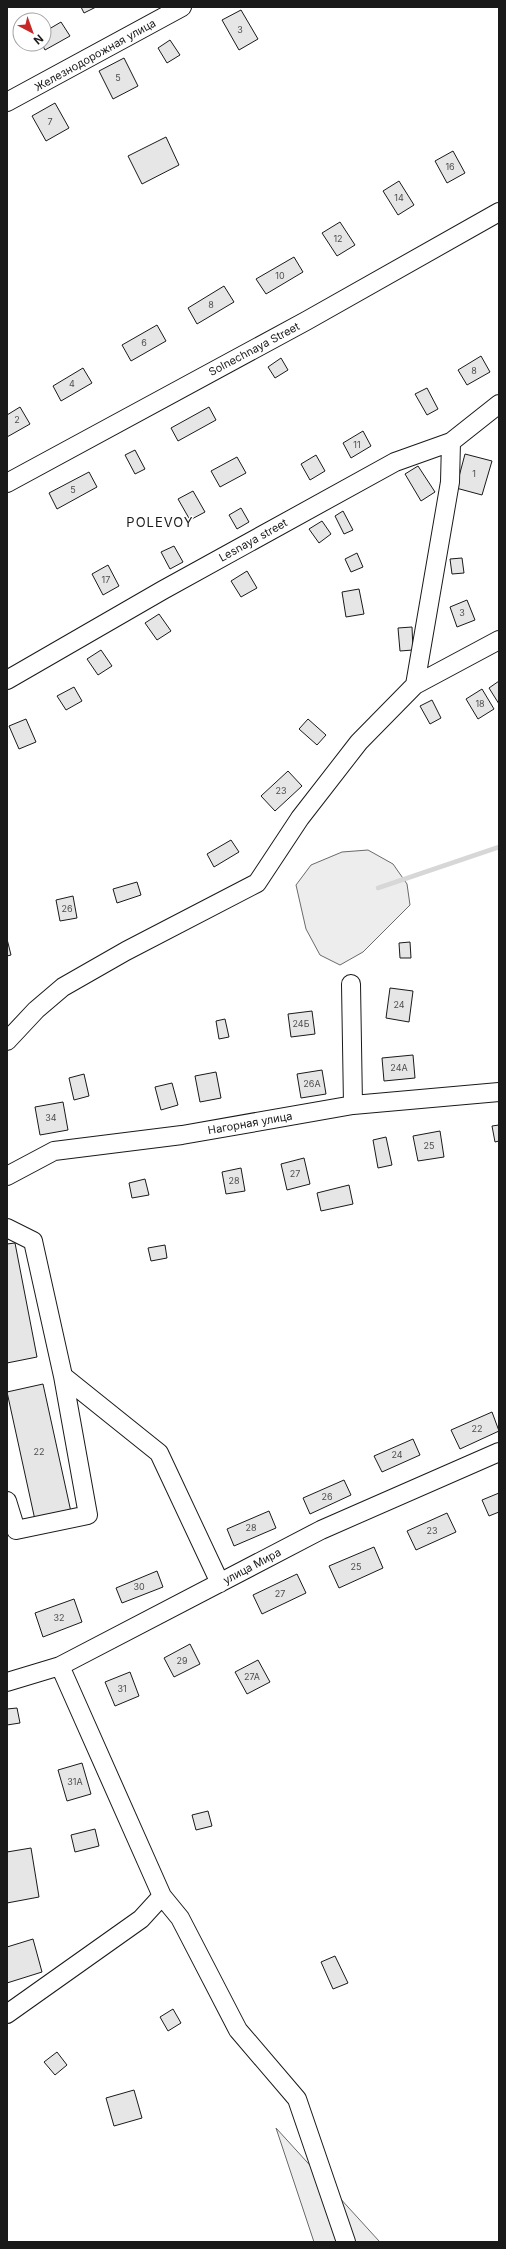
<svg xmlns="http://www.w3.org/2000/svg" width="506" height="2249" viewBox="0 0 506 2249" font-family="Inter,sans-serif">
<style>
.built{fill:#ededed;stroke:#6a6a6a}
.lines{fill:none;stroke-linecap:round;stroke-linejoin:round}
.stream{stroke:#d7d7d7;stroke-width:4.5}
.building{fill:#e6e6e6;stroke:#1a1a1a}
.minor-casing{stroke:#1a1a1a;stroke-width:20}
.minor{stroke:#fff;stroke-width:18}
.labels{text-anchor:middle;stroke-width:3;stroke-linejoin:round;paint-order:stroke}
.number-label{font-size:9px;fill:#4d4d4d}
.street-label{font-size:11px;fill:#1a1a1a;stroke:#fff}
.quarter-label{font-size:13px;letter-spacing:1px;fill:#1a1a1a;stroke:#fff}
</style>
<rect width="100%" height="100%" fill="#fff"/>
<!-- built -->
<path class="built" d="M368 850 393 864 407 884 410 905 363 952 340 965 320 955 306 929 296 885 311 865 342 852Z
M276 2128 379 2241V2242H314Z"/>
<g class="lines">
<!-- stream -->
<path class="stream" d="M378 888 499 847"/>
</g>
<!-- building -->
<path class="building" d="M81 7H96L84 13Z
M241 10 258 39 239 50 222 20Z
M61 22 70 36 45 50 42 44H44V32Z
M170 40 180 55 167 63 158 48Z
M124 58 138 86 113 99 99 71Z
M55 103 69 128 46 141 32 116Z
M166 137 179 165 142 184 128 156Z
M453 151 465 173 447 183 435 161Z
M399 181 414 205 398 215 383 191Z
M340 222 355 245 337 256 322 233Z
M294 257 303 272 266 294 256 279Z
M224 286 234 302 197 324 188 308Z
M157 325 166 341 131 361 122 345Z
M481 356 490 372 467 385 458 370Z
M281 358 288 370 275 378 268 367Z
M83 368 92 383 61 401 53 386Z
M427 388 438 409 427 415 415 394Z
M20 407 30 424 7 437V415Z
M209 407 216 420 178 441 171 428Z
M363 431 371 446 351 458 343 443Z
M135 450 145 469 135 474 125 455Z
M465 454 492 461 482 495 456 488Z
M316 455 325 471 310 480 301 464Z
M237 457 246 473 220 487 211 471Z
M418 466 435 492 421 501 405 474Z
M89 472 97 487 57 509 49 493Z
M193 491 205 512 190 520 178 499Z
M241 508 249 522 237 529 229 515Z
M343 511 353 530 344 534 335 516Z
M322 521 331 534 319 543 309 529Z
M174 546 183 562 170 569 161 552Z
M357 553 363 567 351 572 345 559Z
M462 558 464 573 452 574 450 559Z
M108 565 119 586 103 595 92 574Z
M247 571 257 588 241 597 231 581Z
M359 589 364 614 346 617 342 592Z
M467 600 475 620 457 627 450 607Z
M159 614 171 631 157 640 145 623Z
M412 627 413 650 400 651 398 628Z
M101 650 112 666 98 675 87 659Z
M499 681V704L489 688Z
M74 687 82 701 66 710 57 696Z
M482 689 494 709 478 719 466 699Z
M432 700 441 718 430 724 420 706Z
M26 719 36 742 19 749 9 726Z
M308 719 326 735 317 745 299 729Z
M288 771 302 786 275 811 261 796Z
M231 840 239 852 214 867 207 854Z
M137 882 141 895 117 903 113 889Z
M73 896 77 918 60 921 56 900Z
M7 939 11 955 7 956Z
M410 942 411 958H400L399 943Z
M390 988 413 991 409 1022 386 1018Z
M312 1011 315 1034 291 1037 288 1014Z
M225 1019 229 1037 219 1039 216 1021Z
M413 1055 415 1078 384 1081 382 1058Z
M322 1070 326 1094 301 1098 297 1074Z
M216 1072 221 1098 200 1102 195 1076Z
M84 1074 89 1096 74 1100 69 1078Z
M172 1083 178 1105 161 1110 155 1087Z
M63 1102 68 1130 40 1135 35 1107Z
M499 1125V1141L495 1142 492 1126Z
M440 1131 444 1157 418 1161 413 1136Z
M386 1137 392 1165 378 1168 373 1140Z
M304 1158 310 1184 287 1190 281 1164Z
M241 1168 245 1191 226 1194 222 1172Z
M145 1179 149 1195 132 1198 129 1183Z
M349 1185 353 1204 321 1211 317 1193Z
M15 1243 37 1357 7 1363V1244Z
M165 1245 167 1258 151 1261 148 1248Z
M43 1384 71 1512 35 1520 7 1392Z
M492 1412 499 1431 460 1449 451 1430Z
M413 1439 420 1455 382 1472 374 1456Z
M344 1480 351 1495 310 1514 303 1498Z
M499 1493V1512L489 1516 482 1500Z
M269 1511 276 1528 234 1546 227 1529Z
M447 1513 456 1532 416 1550 407 1531Z
M374 1547 383 1568 339 1588 329 1566Z
M157 1571 163 1587 122 1603 116 1588Z
M297 1574 306 1593 262 1614 253 1595Z
M74 1599 82 1622 43 1637 35 1613Z
M190 1644 200 1664 174 1677 164 1658Z
M258 1660 270 1682 247 1694 235 1672Z
M130 1672 139 1696 115 1706 105 1682Z
M17 1708 20 1723 7 1725V1709Z
M82 1763 91 1794 67 1801 58 1770Z
M208 1811 212 1826 196 1830 192 1815Z
M95 1829 99 1846 75 1852 71 1835Z
M31 1848 39 1897 7 1903V1852Z
M33 1939 42 1972 7 1983V1947Z
M335 1956 348 1983 333 1989 321 1962Z
M173 2009 181 2023 168 2031 160 2017Z
M57 2052 67 2065 55 2075 44 2062Z
M134 2090 142 2118 114 2126 106 2098Z"/>
<g class="lines">
<defs>
<path id="minor" d="M7 102 182 7
M7 483 306 321 499 212
M7 680 163 590 395 462 451 442 499 404
M415 685 450 482 451 442
M351 984 353 1105
M7 1041 36 1010 63 987 126 951 257 883 300 818 359 742 415 685 499 640
M7 1176 54 1151 182 1135 353 1105 499 1092
M7 1228 33 1241 63 1376 88 1515 16 1530 7 1501
M63 1376 159 1453 220 1583
M60 1666 162 1896 180 1918 238 2030 297 2099 346 2242
M7 1682 60 1666 321 1530 499 1452
M7 2014 141 1919 162 1896"/>
</defs>
<!-- minor casing -->
<use href="#minor" class="minor-casing"/>
<!-- minor -->
<use href="#minor" class="minor"/>
</g>
<g class="labels">
<!-- number labels -->
<g class="number-label">
<text x="240" y="33">3</text>
<text x="118" y="81">5</text>
<text x="50" y="125">7</text>
<text x="450" y="170">16</text>
<text x="399" y="201">14</text>
<text x="338" y="242">12</text>
<text x="280" y="279">10</text>
<text x="211" y="308">8</text>
<text x="144" y="346">6</text>
<text x="474" y="374">8</text>
<text x="72" y="387">4</text>
<text x="17" y="423">2</text>
<text x="357" y="448">11</text>
<text x="474" y="477">1</text>
<text x="73" y="493">5</text>
<text x="106" y="583">17</text>
<text x="462" y="616">3</text>
<text x="480" y="707">18</text>
<text x="281" y="794">23</text>
<text x="67" y="912">26</text>
<text x="399" y="1008">24</text>
<text x="301" y="1027">24Б</text>
<text x="399" y="1071">24А</text>
<text x="312" y="1087">26А</text>
<text x="51" y="1121">34</text>
<text x="429" y="1149">25</text>
<text x="295" y="1177">27</text>
<text x="234" y="1184">28</text>
<text x="477" y="1432">22</text>
<text x="39" y="1455">22</text>
<text x="397" y="1458">24</text>
<text x="327" y="1500">26</text>
<text x="251" y="1531">28</text>
<text x="432" y="1534">23</text>
<text x="356" y="1570">25</text>
<text x="139" y="1590">30</text>
<text x="280" y="1597">27</text>
<text x="59" y="1621">32</text>
<text x="182" y="1664">29</text>
<text x="252" y="1680">27А</text>
<text x="122" y="1692">31</text>
<text x="75" y="1785">31А</text>
</g>
<!-- street labels -->
<g class="street-label">
<text transform="translate(95 55) rotate(-29)" y="4">Железнодорожная улица</text>
<text transform="translate(254 349) rotate(-28)" y="4">Solnechnaya Street</text>
<text transform="translate(253 540) rotate(-29)" y="4">Lesnaya street</text>
<text transform="translate(250 1123) rotate(-10)" y="4">Нагорная улица</text>
<text transform="translate(252 1566) rotate(-28)" y="4">улица Мира</text>
</g>
<!-- quarter labels -->
<g class="quarter-label">
<text x="160" y="527">POLEVOY</text>
</g>
</g>
<!-- border -->
<rect width="506" height="2249" fill="none" stroke="#1a1a1a" stroke-width="16"/>
<!-- north arrow -->
<g transform="translate(32 32) rotate(139)"><circle r="19" fill="#ffffff" stroke="#a3a3a3"/>
<path d="M0-3L7 15L0 10L-7 15Z" fill="#c62828"/>
<text y="-6" font-size="11" font-weight="bold" text-anchor="middle" fill="#1a1a1a">N</text>
</g>
</svg>
